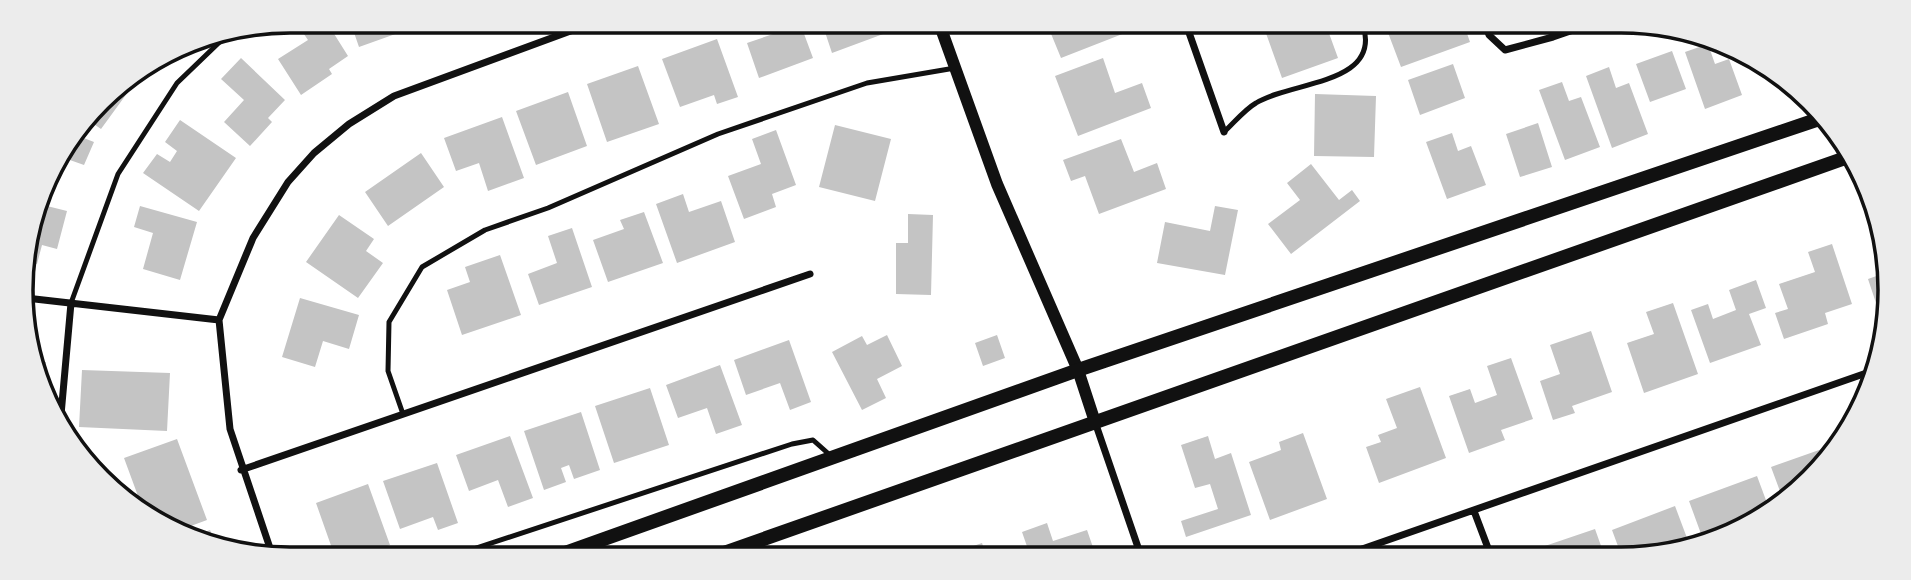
<svg xmlns="http://www.w3.org/2000/svg" width="1911" height="580" viewBox="0 0 1911 580" font-family="Poppins,sans-serif">
<style>
.building{fill:#c4c4c4}
.lines{fill:none;stroke-linecap:round;stroke-linejoin:round}
.service{stroke:#111;stroke-width:5}
.minor{stroke:#111;stroke-width:7}
.tertiary{stroke:#111;stroke-width:12}
.secondary{stroke:#111;stroke-width:14}
.rim{fill:none;stroke:#111;stroke-width:3.5}
</style>
<rect width="100%" height="100%" fill="#fff"/>
<!-- building -->
<path class="building" d="M295 21H326L348 56 329 69 332 74 301 95 278 59 308 40Z
M350 21H413L415 27 359 47Z
M772 23H800L813 58 759 78 747 43 776 33Z
M822 23H883L886 33 832 53Z
M1047 24H1121L1125 33 1061 58Z
M1263 25H1326L1338 58 1282 78Z
M1400 25H1464L1470 42 1401 67 1387 30Z
M717 39 738 97 717 104 714 95 680 107 662 59Z
M1708 44 1715 64 1729 59 1742 95 1705 109 1685 52Z
M1672 51 1686 89 1650 102 1636 64Z
M241 58 285 100 268 118 272 122 250 146 224 122 244 100 221 79Z
M1103 58 1115 93 1142 83 1151 108 1078 136 1055 76Z
M1453 64 1465 98 1420 115 1408 80Z
M638 66 659 124 607 142 587 84Z
M1609 67 1616 88 1629 83 1648 134 1612 148 1586 76Z
M130 77 136 81 101 129 88 120 112 88Z
M1562 82 1569 101 1581 97 1600 147 1565 160 1539 90Z
M568 92 587 146 536 165 516 111Z
M1315 94 1376 96 1374 157 1314 156Z
M502 117 524 178 488 191 479 163 456 171 444 138Z
M180 120 236 158 199 211 143 173 157 154 170 162 177 151 165 142Z
M1538 123 1552 167 1520 177 1506 134Z
M835 125 891 139 875 201 819 187Z
M776 130 796 185 772 194 776 207 744 219 728 176 761 164 752 139Z
M1452 133 1458 151 1471 146 1486 185 1447 199 1426 142Z
M76 135 94 142 84 165 67 159 54 191 44 187 49 171Z
M1121 139 1134 172 1157 163 1166 189 1099 214 1085 176 1071 181 1063 160Z
M421 153 444 187 388 226 365 192Z
M1311 164 1339 200 1352 190 1360 201 1291 254 1268 224 1300 200 1287 183Z
M683 194 689 212 721 201 735 242 677 263 656 204Z
M39 204 67 211 57 249 42 245 37 264 24 261 23 255Z
M140 206 197 222 180 280 143 269 153 233 134 227Z
M1215 206 1238 210 1225 275 1157 263 1165 222 1210 231Z
M644 212 663 263 608 282 593 240 624 229 620 220Z
M908 214 933 215 931 295 896 294V243H908Z
M339 215 374 239 366 251 383 263 358 298 306 262Z
M572 228 592 287 539 305 528 274 557 263 548 236Z
M1832 244 1852 304 1825 313 1828 324 1784 339 1775 313 1788 309 1779 284 1815 272 1808 252Z
M500 255 521 315 462 335 447 290 470 282 465 267Z
M1885 273V303L1877 306 1868 279Z
M1756 280 1766 308 1749 314 1761 345 1710 363 1691 310 1708 304 1713 319 1736 310 1729 290Z
M300 298 359 315 349 349 323 341 315 367 282 357Z
M1673 303 1698 374 1644 393 1627 343 1654 334 1646 312Z
M1591 331 1612 392 1572 406 1575 413 1553 420 1540 381 1560 374 1550 345Z
M887 335 902 366 877 379 886 398 862 410 832 352 862 336 867 345Z
M997 335 1005 358 983 366 975 343Z
M789 340 811 402 790 410 780 383 746 395 734 360Z
M1511 358 1533 419 1501 430 1505 440 1469 453 1449 396 1470 389 1475 403 1497 395 1487 366Z
M31 360 46 362 43 389 37 375Z
M720 365 742 425 716 434 707 408 678 418 666 385Z
M82 370 170 373 167 431 79 427Z
M1420 387 1446 458 1379 483 1366 447 1381 442 1378 435 1397 428 1386 399Z
M650 388 669 445 614 463 595 406Z
M581 412 600 470 574 479 569 465 561 468 566 482 544 490 524 431Z
M1303 433 1327 499 1270 520 1249 462 1281 450 1279 442Z
M510 436 533 498 508 507 498 480 469 491 456 455Z
M1208 436 1215 459 1231 453 1251 515 1186 537 1181 521 1218 509 1210 484 1195 488 1181 445Z
M177 439 207 520 180 530 145 515 124 458Z
M1839 443 1799 492 1784 502 1771 467Z
M437 463 458 523 438 530 433 517 400 529 383 481Z
M1757 476 1770 511 1740 531 1704 542 1689 501Z
M368 484 390 545 366 554H334L316 503Z
M1675 506 1690 546 1651 557H1622L1612 530Z
M1047 523 1053 541 1087 530 1096 556 1030 555 1022 532Z
M1595 529 1605 557 1538 556 1536 549Z
M210 530 216 545 194 536Z
M982 543 986 555H957L956 552Z"/>
<g class="lines">
<!-- service -->
<path class="service" d="M1224 132C1234 123 1244 110 1256 103 1291 81 1382 85 1363 25
M71 303 118 174 177 83 229 33
M403 414 388 371 389 322 422 267 485 230 548 208 718 134 867 83 955 68
M458 554 792 444 813 440 831 456"/>
<!-- minor -->
<path class="minor" d="M1186 24 1224 132
M1486 26 1489 35 1505 50 1553 37 1550 26
M1553 37 1585 26
M26 298 219 320
M1095 422 1141 556
M60 426 71 303
M241 470 810 274
M1474 511 1491 556
M272 554 230 429 219 320 253 238 288 182 314 153 349 124 394 96 595 22
M1342 556 1875 370"/>
<!-- tertiary -->
<path class="tertiary" d="M939 23 997 184 1078 370 1095 422"/>
<!-- secondary -->
<path class="secondary" d="M562 554 1078 370 1822 118
M718 555 1851 156"/>
</g>
<!-- crop -->
<path d="M0 0H1911V580H0ZM290 33H1621A257 257 0 0 1 1878 290V290A257 257 0 0 1 1621 547H290A257 257 0 0 1 33 290V290A257 257 0 0 1 290 33Z" fill="#ececec" fill-rule="evenodd"/>
<path class="rim" d="M290 33H1621A257 257 0 0 1 1878 290V290A257 257 0 0 1 1621 547H290A257 257 0 0 1 33 290V290A257 257 0 0 1 290 33Z"/>
</svg>
